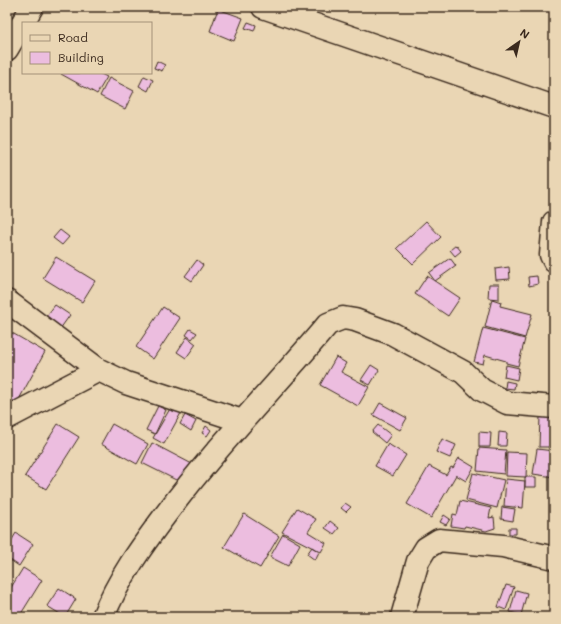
<svg xmlns="http://www.w3.org/2000/svg" width="561" height="624" viewBox="0 0 561 624" font-family="Mali,sans-serif">
<style>
.building{fill:#ecbddf;stroke:#3b2a1e}
.lines{fill:none;stroke-linecap:round;stroke-linejoin:round}
.minor-casing{stroke:#3b2a1e;stroke-width:25}
.minor{stroke:#ead6b4;stroke-width:22}
</style>
<rect width="100%" height="100%" fill="#ead6b4"/>
<filter id="ink" filterUnits="userSpaceOnUse"><feTurbulence type="fractalNoise" baseFrequency=".025" numOctaves="2"/><feDisplacementMap in="SourceGraphic" scale="8" xChannelSelector="R" yChannelSelector="G"/><feConvolveMatrix kernelMatrix="1 2 1 2 8 2 1 2 1" color-interpolation-filters="sRGB"/></filter>
<g filter="url(#ink)">
<!-- building -->
<path class="building" d="M218 9 243 18 234 41 210 31Z
M248 22 256 25 254 31 245 28Z
M157 61 165 65 162 71 154 68Z
M62 73H99L107 77 97 94 61 74Z
M144 76 153 80 148 91 139 86Z
M109 78 134 91 125 109 100 96Z
M426 221 441 237 413 264 397 248Z
M60 230 69 237 62 245 53 238Z
M456 245 461 251 455 256 450 250Z
M56 257 95 281 82 302 43 278Z
M450 258 456 266 435 281 429 273Z
M197 260 203 265 192 281 185 276Z
M509 267 510 279 496 280 495 269Z
M427 276 460 298 448 316 415 294Z
M537 276 538 284 529 286 528 277Z
M489 284H499V299L488 298Z
M492 299 501 302 500 306 532 314 525 338 485 327Z
M55 305 70 315 60 329 45 318Z
M163 307 180 318 153 359 136 347Z
M483 328 525 339 518 366 506 363V361L485 355 483 364 474 362Z
M190 329 197 333 192 339 186 335Z
M7 330 45 352 17 403 7 398Z
M187 337 196 344 186 358 177 352Z
M336 357 346 363 341 372 369 387 358 406 320 385Z
M371 365 379 370 370 385 361 380Z
M506 365 519 368 517 380 504 377Z
M506 381 515 383 514 389 505 388Z
M380 403 407 418 400 430 373 415Z
M158 406 166 410 155 434 146 430Z
M171 407 181 413 164 444 153 438Z
M185 415 196 421 191 431 180 424Z
M540 416 554 417V447H539Z
M58 424 79 437 46 489 25 476Z
M112 424 148 444 137 464 101 444Z
M378 425 391 435 385 443 372 432Z
M206 426 211 430 207 436 202 433Z
M479 432 491 433 490 447H479Z
M499 432 507 433 506 446H498Z
M442 439 456 445 450 458 436 452Z
M152 443 192 464 182 483 142 463Z
M388 444 406 455 393 476 375 466Z
M479 448 506 450 504 474 477 471Z
M537 449 554 451V477L533 474Z
M507 452 527 453 526 477 506 476Z
M459 458 474 467 466 481 456 475 431 518 407 504 429 466 446 475 451 467 453 468Z
M473 473 504 480 497 508 466 500Z
M525 477H536V487H525Z
M506 479 525 481 523 508 504 506Z
M460 501 491 508 489 518 494 517 495 528 486 531 465 526 464 528 451 526 453 514 457 515Z
M345 503 351 507 346 512 341 508Z
M502 507 515 509 513 521 501 519Z
M297 508 316 519 308 532 326 543 321 552 282 532Z
M244 514 279 536 260 568 224 547Z
M444 515 450 519 446 525 440 522Z
M330 521 339 528 334 534 325 528Z
M509 528H516V534H509Z
M16 533 33 544 19 566 7 558V548Z
M283 534 300 544 288 566 270 557Z
M312 547 319 552 315 560 307 554Z
M23 568 42 580 19 617H7V594Z
M506 585 514 587 506 610 498 607Z
M59 588 76 599 65 617 47 606Z
M516 590 527 593 521 615 510 612Z"/>
<g class="lines">
<defs>
<path id="minor" d="M263 7 554 107
M7 49 32 7
M554 222 551 255 554 261
M7 301 99 370 126 383 242 421
M7 418 99 370
M103 617C118 579 142 546 166 514 216 447 274 388 328 324L343 318 355 320 393 334 430 354 463 372 482 390 507 403 554 407
M402 617 418 561 426 548 439 540 503 546 554 558"/>
</defs>
<!-- minor casing -->
<use href="#minor" class="minor-casing"/>
<!-- minor -->
<use href="#minor" class="minor"/>
</g>
</g>
<!-- margin -->
<rect width="561" height="624" fill="none" stroke="#ead6b4" stroke-width="24"/>
<rect x="12" y="12" width="537" height="600" fill="none" stroke="#3b2a1e" stroke-width="1.5" filter="url(#ink)"/>
<!-- legend -->
<rect x="22" y="22" width="130" height="52" fill="#ead6b4" stroke="#a49178"/>
<rect x="30" y="35" width="20" height="6" fill="#ead6b4" stroke="#a49178"/>
<text x="58" y="42" font-size="12" fill="#3b2a1e">Road</text>
<rect x="30" y="52" width="20" height="12" fill="#ecbddf" stroke="#a49178"/>
<text x="58" y="62" font-size="12" fill="#3b2a1e">Building</text>
<!-- north arrow -->
<g transform="translate(519 42) rotate(34)" stroke="#ead6b4" stroke-width="3" paint-order="stroke">
<path d="M0-3L7 15L0 10L-7 15Z" fill="#3b2a1e"/>
<text y="-6" font-size="11" font-weight="bold" text-anchor="middle" fill="#3b2a1e">N</text>
</g>
</svg>
